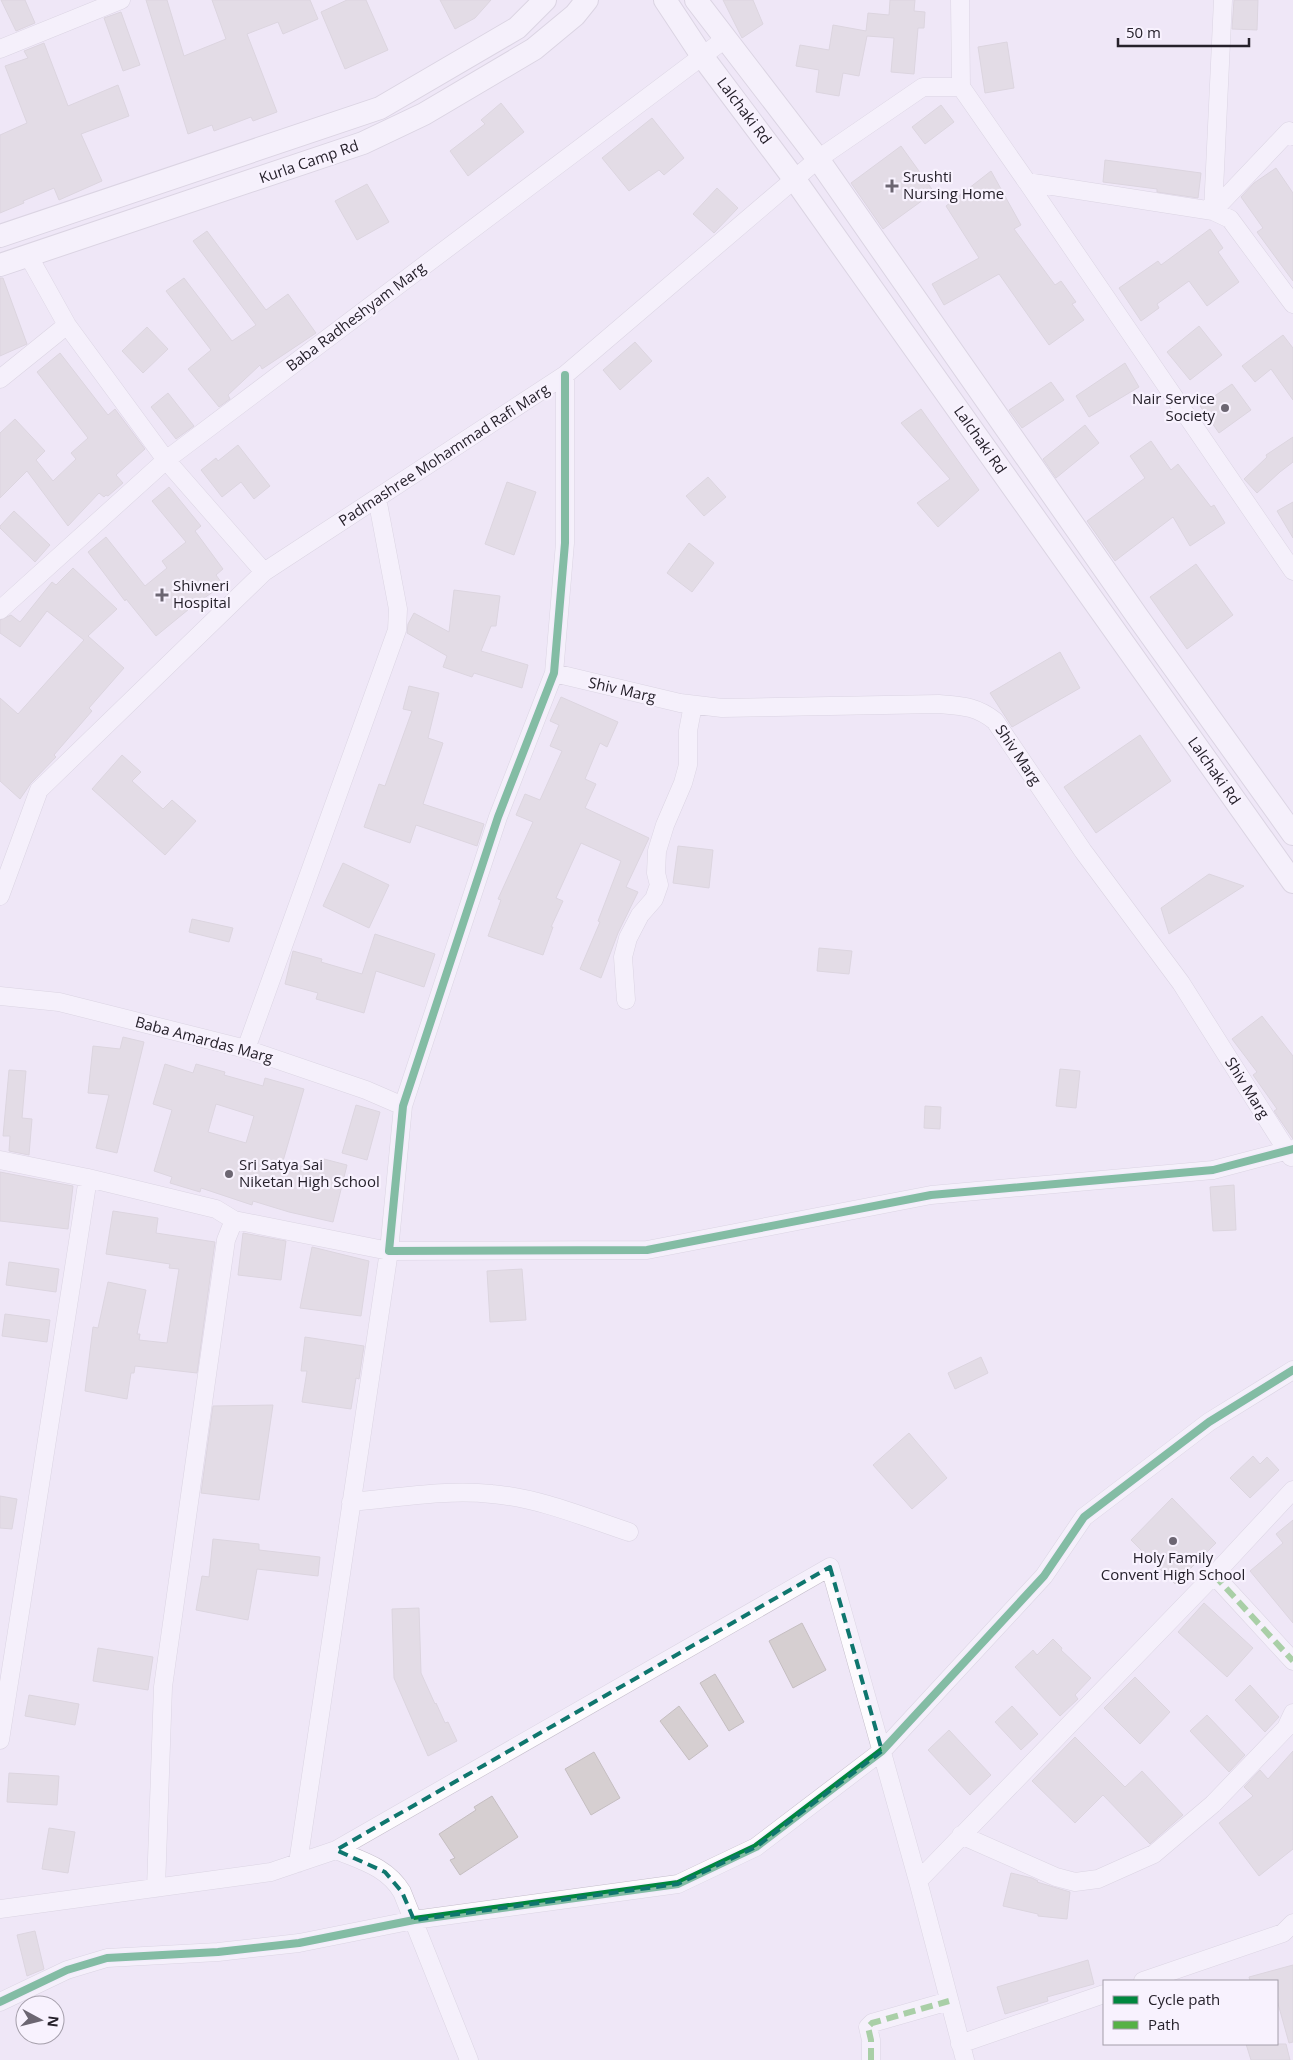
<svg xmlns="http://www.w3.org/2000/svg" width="1293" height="2060" viewBox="0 0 1293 2060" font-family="'Open Sans',sans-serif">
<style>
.building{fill:#d6cfd1;stroke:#c5bec1;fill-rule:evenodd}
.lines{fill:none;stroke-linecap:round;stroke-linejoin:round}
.minor-casing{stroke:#c4bdca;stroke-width:19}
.major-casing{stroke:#c4bdca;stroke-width:24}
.minor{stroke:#fdfbfe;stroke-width:18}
.major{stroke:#fdfbfe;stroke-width:22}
.quiet{stroke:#56b146;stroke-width:6;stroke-dasharray:12 6;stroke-linecap:butt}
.cycleway-casing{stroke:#f8f2fe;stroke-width:11}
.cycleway{stroke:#00873e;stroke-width:8}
.marked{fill:none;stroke:#0f766e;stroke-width:4;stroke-dasharray:10 6;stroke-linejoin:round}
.poi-dot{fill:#6c6672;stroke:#f8f2fe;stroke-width:2}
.labels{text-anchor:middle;stroke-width:4.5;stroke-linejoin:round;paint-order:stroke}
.street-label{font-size:15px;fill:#26212b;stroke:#f8f2fe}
.poi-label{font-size:15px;fill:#26212b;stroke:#f8f2fe;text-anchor:start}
</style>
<rect width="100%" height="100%" fill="#efe7f7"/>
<!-- building -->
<path class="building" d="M1 0H25L35 23 16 31Z
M146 0H167L184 56 226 39 212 0H310L318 19 283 34 278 22 247 34 277 112 253 121 251 117 214 131 212 125 188 134Z
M347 0H366L388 50 345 69 321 12Z
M440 0H491L475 18 455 29Z
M723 0H753L763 24 742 38Z
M890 0H915L914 11 925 12 924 28H918L914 74 891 72 894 38 867 36 859 76 843 73 839 96 816 92 819 70 796 66 800 45 829 50 833 25 866 31 868 13 889 15Z
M1234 0H1258L1257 30 1232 29Z
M121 12 140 65 123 71 104 18Z
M1007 42 1014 88 985 93 978 47Z
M44 43 68 106 118 85 129 116 81 134 102 181 59 200 54 188 23 201 24 203 0 213V135L27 123 5 66 28 58 24 51Z
M501 103 524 132 468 176 450 151 485 124 481 120Z
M941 105 954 122 925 144 912 127Z
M652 118 684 158 664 175 659 170 629 191 602 158Z
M901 146 934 192 883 229 851 183Z
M1105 160 1201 173 1198 198 1157 192V189L1103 182Z
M1276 168 1293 193V281L1257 232 1263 228 1241 197 1254 183Z
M991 171 1021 225 1014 229 1055 285 1061 281 1076 302 1072 304 1084 320 1049 345 999 274 944 305 932 284 979 258 946 206Z
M367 184 389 222 357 240 335 201Z
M717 188 738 208 714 233 693 214Z
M1210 229 1223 248 1218 252 1239 282 1207 306 1189 281 1157 304 1159 308 1141 321 1119 288 1158 261 1161 265Z
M207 231 266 310 288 294 316 333 262 369 260 365 228 395 230 399 219 407 188 369 211 350 166 291 184 278 232 341 256 325 193 241Z
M0 278H3L27 344 0 356Z
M1199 326 1222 355 1190 380 1167 352Z
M147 327 168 349 143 373 122 351Z
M1283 335 1293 348V400L1271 369 1255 382 1242 366Z
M635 342 652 361 620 390 603 370Z
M60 353 108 415 115 409 145 449 116 475 123 483 108 496 106 495 104 497 99 493 68 526 27 471 0 498V433L15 419 45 451 36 460 53 481 76 459 71 453 88 438 37 372Z
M1125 363 1139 387 1089 417 1076 396Z
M1051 382 1064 400 1022 428 1009 410Z
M1232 384 1251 410 1219 433 1200 406Z
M168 393 194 426 176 439 151 407Z
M921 409 979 490 938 527 917 503 950 479 901 423Z
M1085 425 1099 443 1056 478 1043 459Z
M1293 437V462L1280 472 1257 493 1244 479 1267 457 1266 455Z
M1151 441 1171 470 1178 464 1211 507 1214 505 1225 523 1190 546 1173 517 1115 561 1087 521 1145 478 1130 456Z
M238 445 270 486 254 499 241 482 222 497 201 470 216 458 218 461Z
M708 477 726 497 704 516 686 496Z
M507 482 536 492 514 555 485 544Z
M169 487 201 526 195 531 223 569 216 575 223 585 194 605 156 636 126 599 125 601 88 552 106 537 145 586 167 568 162 561 186 542 152 501Z
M1293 502V538L1277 511Z
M14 511 50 545 35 562 0 528V526Z
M689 543 714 563 692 592 667 573Z
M1196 564 1233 615 1187 649 1150 597Z
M73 568 117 609 88 636 124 668 89 708 92 711 54 755 56 757 31 783 20 799 0 781V698L18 714 84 640 47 611 20 647 0 633V620L11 615 20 622 52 582 56 585Z
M454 590 500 596 496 626H491L481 651 528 665 522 688 474 673 472 677 443 667 447 656 407 633 408 624 414 613 449 632Z
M1060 652 1080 688 1012 727 990 693Z
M409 686 439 693 428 738 443 743 423 804 484 824 477 846 416 825 410 843 364 827 379 784 385 786 412 711 403 709Z
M561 697 618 722 607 747 600 743 585 779 596 784 585 808 649 838 626 887 638 892 618 933 601 978 580 969 600 922 598 921 621 861 581 843 556 898 563 901 551 927H553L543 955 488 936 501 900 498 899 533 822 516 815 525 794 540 800 562 751 550 746 559 725 550 721Z
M1140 735 1171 781 1096 833 1064 787Z
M122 755 141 772 132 781 163 809 172 800 196 821 165 855 92 789Z
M678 846 713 850 709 888 673 883Z
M343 863 389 885 369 928 323 906Z
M1209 874 1244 886 1169 934 1161 908Z
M192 919 233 928 229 942 189 932Z
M375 934 435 954 424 987 376 971 364 1013 316 999 318 993 285 984 293 951 322 959 321 962 362 974Z
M819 948 852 951 849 974 817 971Z
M1262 1016 1293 1056V1139L1274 1111 1277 1109 1253 1075 1257 1072 1232 1039Z
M123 1037 144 1042 117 1153 96 1148 109 1095 88 1093 93 1046 120 1049Z
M165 1064 193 1073 196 1064 225 1072 224 1075 263 1086 265 1078 304 1089 283 1161 321 1172 324 1159 347 1165 333 1222 289 1212 253 1201 252 1205 201 1188 200 1192 170 1183 172 1177 154 1171 172 1110 153 1104ZM216 1104 254 1116 246 1143 208 1132Z
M1060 1069 1080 1071 1076 1108 1056 1106Z
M9 1070 26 1071 22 1118 32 1119 29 1155 9 1151 10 1136H3Z
M356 1105 380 1112 367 1160 342 1153Z
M925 1106 941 1107 940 1129 924 1128Z
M0 1172 73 1186 68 1229 0 1221Z
M1234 1185 1236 1230 1213 1231 1210 1187Z
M113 1211 158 1218 156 1233 215 1242 197 1373 135 1366 134 1373H131L127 1399 85 1391 93 1327 98 1328 108 1282 146 1290 137 1334H140L139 1340 167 1343 179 1269 169 1268 170 1264 106 1254Z
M243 1233 286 1241 281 1280 238 1275Z
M312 1247 369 1261 361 1316 300 1308Z
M9 1262 59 1269 56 1292 6 1285Z
M522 1269 526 1320 490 1322 487 1271Z
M5 1314 50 1320 47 1342 2 1336Z
M305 1337 364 1346 359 1379 356 1378 351 1409 302 1402 307 1371H301Z
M981 1357 988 1373 955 1389 948 1373Z
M273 1405 259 1500 201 1493 213 1406Z
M909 1433 947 1478 912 1509 873 1465Z
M1253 1456 1260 1464 1267 1457 1279 1470 1250 1498 1230 1478Z
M0 1496 17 1499 12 1529 0 1528Z
M1172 1498 1216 1543 1175 1584 1131 1540Z
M1293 1520V1623L1250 1571 1283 1543 1276 1534Z
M213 1539 259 1544V1550L320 1557 318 1576 257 1569 248 1620 196 1610 202 1576 209 1577Z
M1204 1603 1253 1648 1227 1677 1178 1632Z
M419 1608 421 1673 435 1704 436 1703 445 1723 448 1722 457 1741 428 1756 394 1678 392 1609Z
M802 1623 826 1670 793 1688 769 1641Z
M1053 1639 1062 1648 1061 1650 1091 1678 1075 1695 1078 1699 1060 1716 1015 1667 1033 1650 1037 1655Z
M98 1648 153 1657 148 1690 93 1681Z
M715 1674 744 1722 729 1731 700 1683Z
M1135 1677 1170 1712 1140 1744 1104 1708Z
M1250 1685 1279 1717 1265 1732 1235 1700Z
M29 1695 79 1704 75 1725 25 1716Z
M679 1706 708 1746 689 1760 660 1721Z
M1012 1706 1038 1734 1021 1750 995 1722Z
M1207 1715 1245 1755 1229 1772 1190 1731Z
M949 1730 991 1775 970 1795 928 1750Z
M1075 1737 1125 1787 1142 1771 1183 1815 1150 1844 1103 1795 1075 1823 1032 1781Z
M1293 1751V1849L1259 1876 1219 1823 1253 1796 1244 1787 1260 1770 1268 1779Z
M594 1752 620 1798 591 1815 565 1769Z
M9 1773 59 1776 57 1805 7 1802Z
M492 1796 518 1837 460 1875 450 1860 455 1858 439 1834 476 1810 474 1807Z
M49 1828 75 1832 68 1873 42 1869Z
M1011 1873 1032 1878 1038 1881 1037 1882 1070 1892 1067 1919 1038 1916V1914L1003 1906Z
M35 1931 44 1969 27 1976 17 1935Z
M1088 1960 1094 1984 1047 1997 1048 2001 1005 2014 997 1987Z
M1293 1965V2042L1289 2043 1277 2000V1981H1250L1249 1977Z
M1246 2044H1286L1290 2060H1251Z"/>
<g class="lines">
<defs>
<path id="minor" d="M960 0 961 87
M0 49 121 0
M961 87 1027 182 1213 211 1230 219 1293 304
M1027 182 1293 571
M1213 211 1223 0
M1213 211 1289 131 1293 136
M28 255 67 325 166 460 264 572
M565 375V543L554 673 498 817 403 1106 389 1251 647 1250 931 1195 1213 1170 1293 1149
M0 379 67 325
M0 610 166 460 725 39
M554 673 680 703 722 708 939 704C962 706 976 706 995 721L1083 851 1181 983 1291 1157
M0 896 39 790 264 572 565 375 818 159 923 87H961
M0 996 59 1002 246 1049 366 1090 403 1106
M626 1000 623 957 628 938 640 915 654 899 659 885 656 873 657 851 665 825 683 783 688 765V731L693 705
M246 1049 397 630 398 609 377 498
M0 1160 88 1178 216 1209 234 1220 389 1251 298 1863
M351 1502C397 1498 446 1489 492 1494 539 1498 584 1517 629 1532
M1214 1575 1293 1661
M0 1740 88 1178
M961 1835 1056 1877 1075 1882 1098 1879 1154 1854 1213 1804 1286 1728 1293 1713
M336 1850C362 1861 387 1867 402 1892L469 2060
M918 1881 1214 1575 1293 1490
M156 1888 163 1687 226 1240 234 1220
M0 1909 271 1872 336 1850 830 1567 918 1881 965 2060
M1143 1981 1283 1933 1293 1923
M0 2002 67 1970 107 1958 218 1952 299 1943 414 1920 678 1884 756 1847 882 1751 1044 1576 1084 1517 1209 1422 1293 1370
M960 2044 1104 1994
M871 2060V2040L868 2027 872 2023 949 2001"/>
<path id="major" d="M665 0 702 56 795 180 1293 882
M696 0 818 159 1137 616 1293 834
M0 236 380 108 517 28 545 0
M0 265 363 143 424 114 534 49 575 15 587 0"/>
</defs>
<!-- minor casing -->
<use href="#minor" class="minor-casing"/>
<!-- major casing -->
<use href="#major" class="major-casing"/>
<!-- minor -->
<use href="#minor" class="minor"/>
<!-- major -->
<use href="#major" class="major"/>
<!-- quiet -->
<path class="quiet" d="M1214 1575 1293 1661
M871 2060V2040L868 2027 872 2023 949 2001"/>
<defs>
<path id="cycleway" d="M565 375V543L554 673 498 817 403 1106 389 1251 647 1250 931 1195 1213 1170 1293 1149
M0 2002 67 1970 107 1958 218 1952 299 1943 414 1920 678 1884 756 1847 882 1751 1044 1576 1084 1517 1209 1422 1293 1370"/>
</defs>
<!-- cycleway casing -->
<use href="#cycleway" class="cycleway-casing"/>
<!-- cycleway -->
<use href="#cycleway" class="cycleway"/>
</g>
<!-- marked area -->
<path d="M0 0H1293V2060H0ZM830 1567 882 1751 756 1847 678 1884 414 1920 402 1892 385 1872 336 1850Z" fill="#efe7f7" fill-opacity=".55" fill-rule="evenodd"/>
<path class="marked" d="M830 1567 882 1751 756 1847 678 1884 414 1920 402 1892 385 1872 336 1850Z"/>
<!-- markers -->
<g class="poi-dot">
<path d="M889.5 178.5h5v5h5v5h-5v5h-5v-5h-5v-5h5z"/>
<circle cx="1225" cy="408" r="5"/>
<path d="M159.5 587.5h5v5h5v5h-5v5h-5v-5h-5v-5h5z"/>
<circle cx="229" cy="1174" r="5"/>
<circle cx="1173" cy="1541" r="5"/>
</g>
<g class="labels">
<!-- street labels -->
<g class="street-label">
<text transform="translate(744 111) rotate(53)" y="5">Lalchaki Rd</text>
<text transform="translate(309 162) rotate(-19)" y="5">Kurla Camp Rd</text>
<text transform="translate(356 317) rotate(-37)" y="5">Baba Radheshyam Marg</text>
<text transform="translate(980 440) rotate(55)" y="5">Lalchaki Rd</text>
<text transform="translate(444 455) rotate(-33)" y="5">Padmashree Mohammad Rafi Marg</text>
<text transform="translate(622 690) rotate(13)" y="5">Shiv Marg</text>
<text transform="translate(1018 755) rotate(56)" y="5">Shiv Marg</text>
<text transform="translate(1214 771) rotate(55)" y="5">Lalchaki Rd</text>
<text transform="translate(204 1040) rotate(15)" y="5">Baba Amardas Marg</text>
<text transform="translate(1247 1088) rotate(58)" y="5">Shiv Marg</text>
</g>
<!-- poi labels -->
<g class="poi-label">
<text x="903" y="182">Srushti<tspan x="903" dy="17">Nursing Home</tspan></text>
<text x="1215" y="404" text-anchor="end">Nair Service<tspan x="1215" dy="17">Society</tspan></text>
<text x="173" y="591">Shivneri<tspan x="173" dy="17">Hospital</tspan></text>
<text x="239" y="1170">Sri Satya Sai<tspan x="239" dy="17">Niketan High School</tspan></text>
<text x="1173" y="1563" text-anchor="middle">Holy Family<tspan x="1173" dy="17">Convent High School</tspan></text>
</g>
</g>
<!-- legend -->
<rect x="1103" y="1980" width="175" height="65" fill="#f8f2fe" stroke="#a49eaa"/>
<rect x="1113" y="1996" width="25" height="8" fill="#00873e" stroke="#a49eaa"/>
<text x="1148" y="2005" font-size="15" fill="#26212b">Cycle path</text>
<rect x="1113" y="2021" width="25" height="8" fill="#56b146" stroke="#a49eaa"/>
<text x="1148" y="2030" font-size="15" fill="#26212b">Path</text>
<!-- north arrow -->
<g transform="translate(40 2020) rotate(97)"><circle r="24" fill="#f8f2fe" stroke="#a49eaa"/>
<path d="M0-4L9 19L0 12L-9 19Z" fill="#6c6672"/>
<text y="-8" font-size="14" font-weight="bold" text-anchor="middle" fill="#26212b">N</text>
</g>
<!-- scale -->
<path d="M1118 38v8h131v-8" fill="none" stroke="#26212b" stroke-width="2.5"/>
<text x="1126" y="38" font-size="15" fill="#26212b" stroke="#f8f2fe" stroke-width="4" paint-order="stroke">50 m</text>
</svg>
